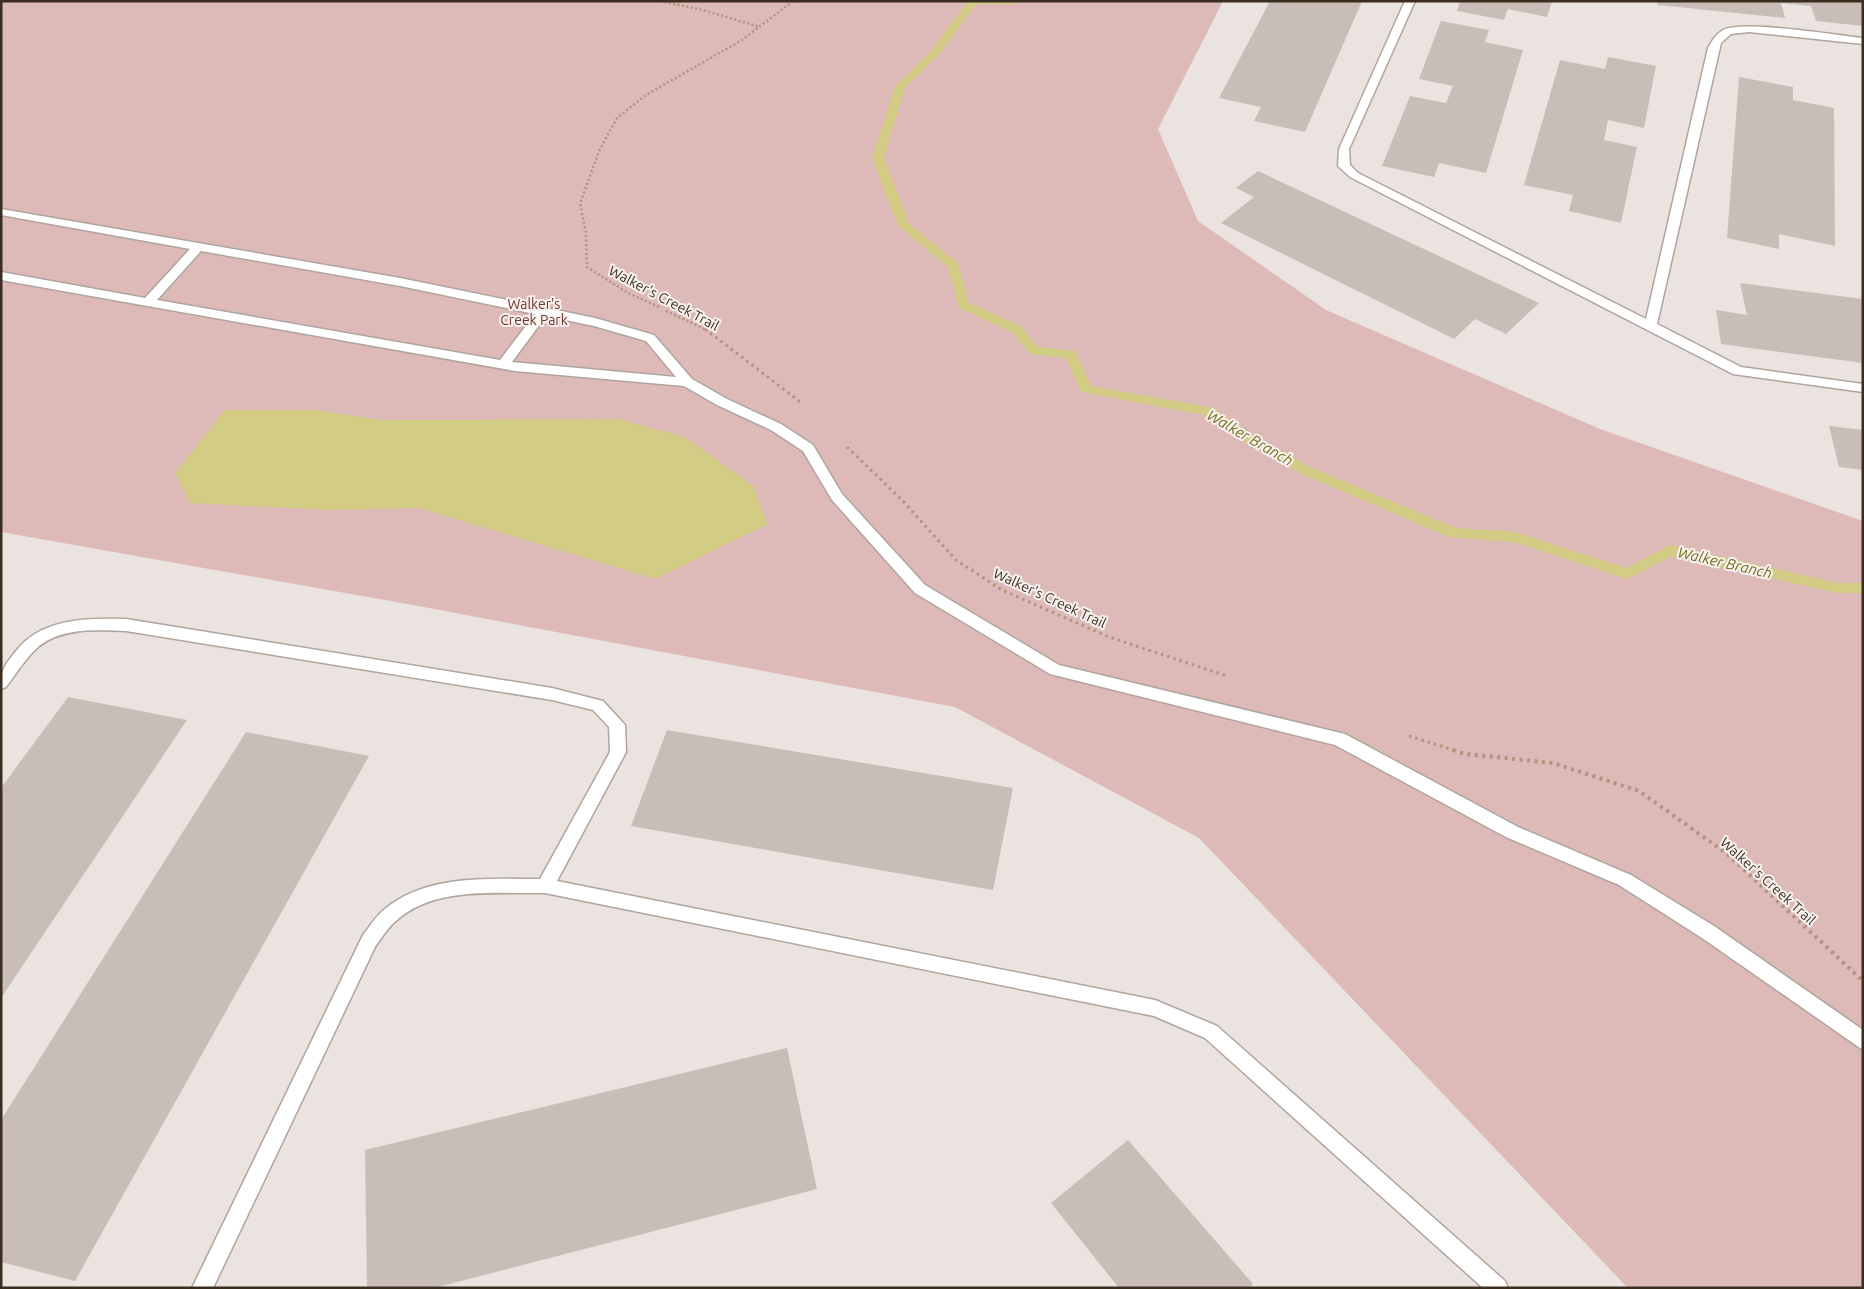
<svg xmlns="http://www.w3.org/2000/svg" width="1864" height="1289" viewBox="0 0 1864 1289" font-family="Ubuntu,sans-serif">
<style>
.green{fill:#ddb9b7}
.water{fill:#d2cc85}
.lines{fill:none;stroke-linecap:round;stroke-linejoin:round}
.stream{fill:#d2cc85;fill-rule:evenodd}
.building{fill:#c8beb7}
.lane-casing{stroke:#afa59e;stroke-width:3}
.path-far2{stroke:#af957f;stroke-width:2.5;stroke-dasharray:2 2.5;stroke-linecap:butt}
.path-far1{stroke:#af957f;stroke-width:3;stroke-dasharray:2.5 4;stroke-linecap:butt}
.path{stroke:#af957f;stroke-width:4;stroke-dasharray:3 4.5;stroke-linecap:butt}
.lane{fill:#fff;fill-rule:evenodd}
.labels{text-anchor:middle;stroke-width:4;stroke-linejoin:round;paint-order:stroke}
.street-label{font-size:14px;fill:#3b2d20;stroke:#f7f2f0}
.park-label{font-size:14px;fill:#733529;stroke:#f7f2f0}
.water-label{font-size:15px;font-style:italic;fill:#736d19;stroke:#f7f2f0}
</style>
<rect width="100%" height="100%" fill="#ebe3df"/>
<!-- green -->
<path class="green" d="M1 1H1223L1158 129 1198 221 1326 310 1600 429 1863 521V1288H1628L1199 838 955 707 413 605 1 532Z"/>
<!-- water -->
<path class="water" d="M225 410H317L380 420 618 419 685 437 753 486 768 524 655 579 419 508 326 510 190 503 175 473Z"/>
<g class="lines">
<!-- stream -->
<path class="stream" d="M968 1H1020L1015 4H976L938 56 905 87 884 158 909 224 958 263 969 303 1020 326 1038 347 1075 351 1091 386 1213 408 1261 440 1312 468 1456 528 1515 532 1626 568 1670 545 1837 583H1863V593H1837L1672 556 1627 579 1514 542 1449 537 1302 474 1251 446 1204 415 1081 392 1066 358 1030 354 1012 332 959 308 948 267 898 226 872 158 895 86 930 52Z"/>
</g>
<!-- building -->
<path class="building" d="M1270 1H1362L1305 132 1254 121 1261 107 1219 98Z
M1460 1H1552L1547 17 1508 9 1504 20 1457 11Z
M1657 1H1863V26L1816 21 1811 6 1781 3 1785 18 1658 5Z
M1441 21 1489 30 1485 42 1523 50 1486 173 1439 163 1434 177 1382 166 1410 96 1446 103 1453 86 1419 79Z
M1608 57 1656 66 1644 128 1608 120 1604 140 1637 147 1621 223 1569 211 1573 195 1524 185 1560 60 1605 69Z
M1739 77 1793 87V100L1834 108 1835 246 1779 234V249L1727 238Z
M1258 171 1539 303 1506 334 1475 319 1454 339 1221 223 1254 197 1236 188Z
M1740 283 1863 299V363L1721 344 1716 310 1747 315Z
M1829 426 1863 430V470L1839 467Z
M68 697 187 720 1 998V788Z
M667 730 1013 788 993 890 631 826Z
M246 732 369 756 75 1281 1 1262V1120Z
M787 1048 817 1189 434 1288H367L365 1150Z
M1128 1140 1253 1284 1249 1288H1119L1051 1203Z"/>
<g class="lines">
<defs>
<path id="lane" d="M1405 1H1415L1349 149 1350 165 1358 173 1646 319 1708 48C1712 41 1716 34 1723 30 1745 20 1834 35 1863 38V44L1749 32 1731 34 1721 43 1657 324 1741 367 1863 384V392L1733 374 1350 177 1338 166 1339 149Z
M1 209 400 278 595 318 654 335 692 379 727 399 781 424 813 445 842 494 925 585 1059 665 1345 734 1518 827 1631 875 1714 926 1863 1030V1050L1702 938 1619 885 1506 837 1335 745 1050 674 915 593 832 500 803 451 771 430 717 405 684 386 515 371 1 280V272L145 298 190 249 1 215ZM201 251 400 286 535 314 500 360 157 300ZM546 316 594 326 646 341 676 377 512 362Z
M126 619 552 688 603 701 625 725 626 752 557 881 1155 1000 1217 1026 1505 1281 1508 1288H1483L1205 1038 1154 1016 545 893C497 894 436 886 397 920 388 927 382 937 375 947L213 1288H192L363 935C370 926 376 916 385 909 427 874 489 879 540 879L610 752 609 727 593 710 552 700 126 631C97 630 60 627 37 648 25 659 16 674 6 687L1 689C1 670 4 666 16 651 42 618 87 618 126 619Z"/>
</defs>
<!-- lane casing -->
<use href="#lane" class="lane-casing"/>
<!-- path-far2 -->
<path class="path-far2" d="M660 1 703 10 760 27
M659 307 628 293 587 267 586 233 580 204 599 151 617 118 646 95 742 40 793 1
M666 311 707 330"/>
<!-- path-far1 -->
<path class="path-far1" d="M705 329 803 404
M847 447 901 499 956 560 1002 590 1109 637 1227 676
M1409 736 1457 751"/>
<!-- path -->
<path class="path" d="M1453 750 1465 754 1553 763 1639 791 1726 853 1863 981"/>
<!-- lane -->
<use href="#lane" class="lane"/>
</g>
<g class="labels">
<!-- street labels -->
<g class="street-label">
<text transform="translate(664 298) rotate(28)" y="5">Walker's Creek Trail</text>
<text transform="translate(1050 598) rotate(25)" y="5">Walker's Creek Trail</text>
<text transform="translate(1768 881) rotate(42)" y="5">Walker's Creek Trail</text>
</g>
<!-- park labels -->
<g class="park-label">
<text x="534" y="309">Walker's<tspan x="534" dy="16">Creek Park</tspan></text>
</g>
<!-- water labels -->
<g class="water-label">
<text transform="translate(1250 438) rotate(30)" y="5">Walker Branch</text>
<text transform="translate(1725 563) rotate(13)" y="5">Walker Branch</text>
</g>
</g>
<!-- border -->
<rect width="1864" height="1289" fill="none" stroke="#3b2d20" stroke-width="5"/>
</svg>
